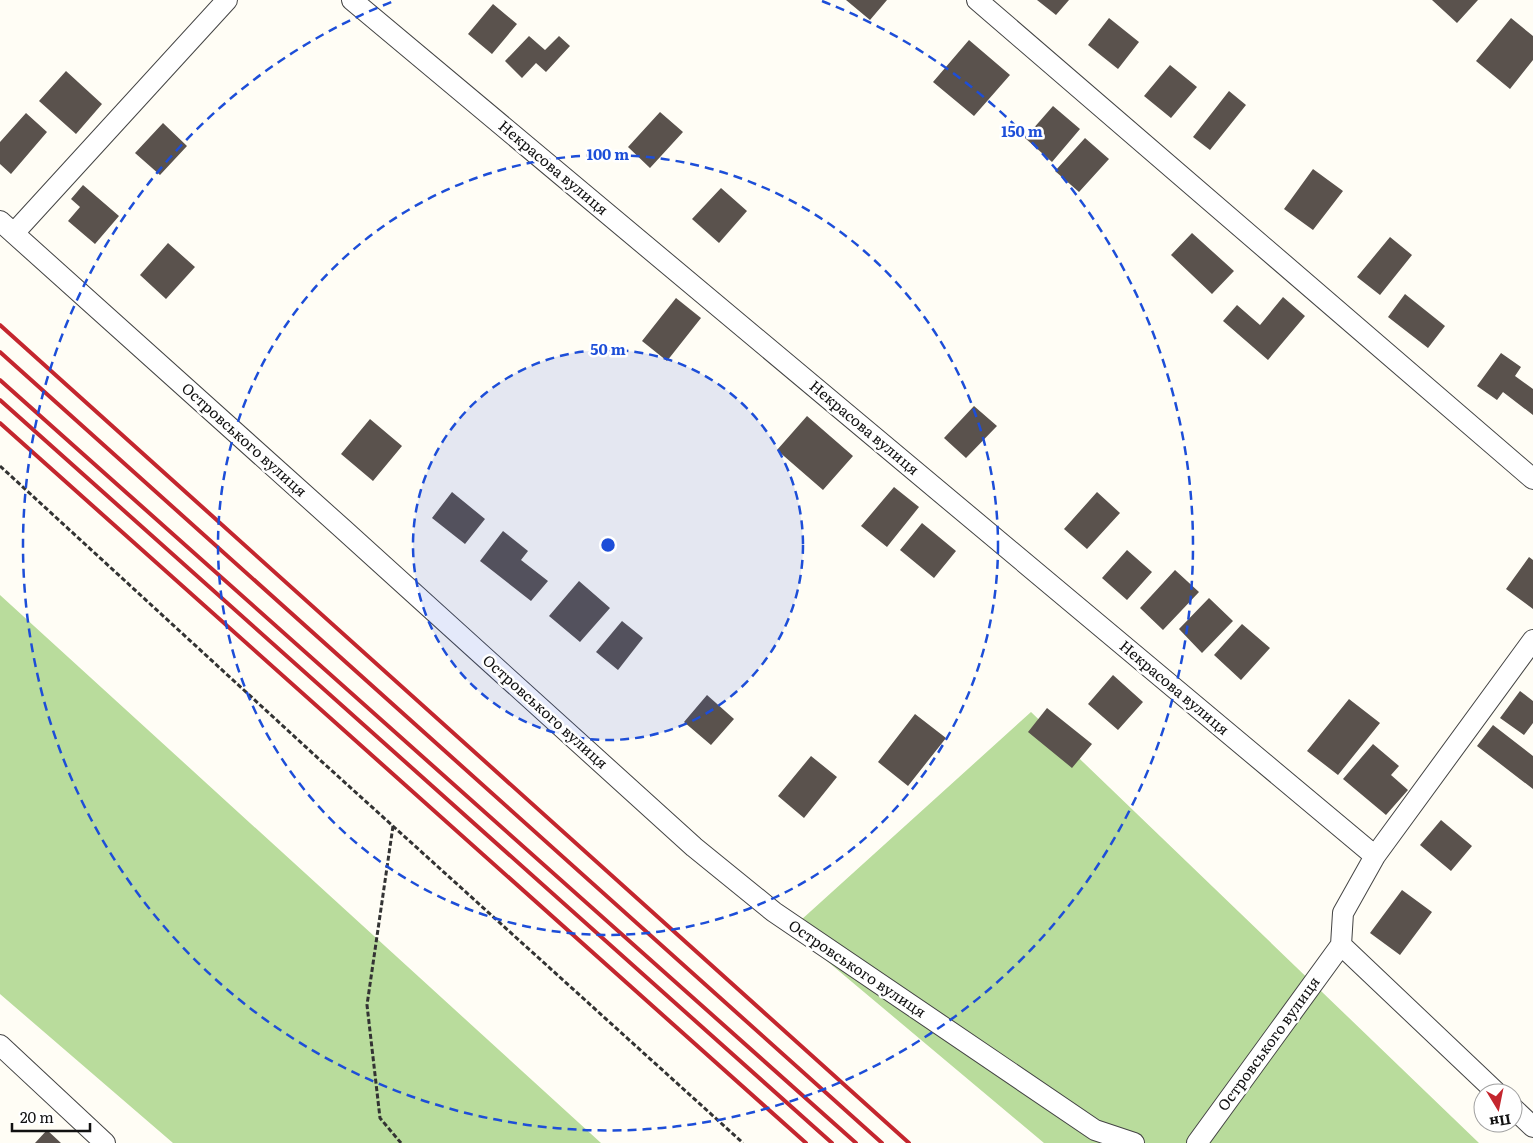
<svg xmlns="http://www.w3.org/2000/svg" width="1533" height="1143" viewBox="0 0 1533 1143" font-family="Literata,serif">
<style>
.forest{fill:#b9dc9c}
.building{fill:#5a524d}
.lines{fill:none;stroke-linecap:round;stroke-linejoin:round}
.street-casing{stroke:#444;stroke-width:22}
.path{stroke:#333;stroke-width:3;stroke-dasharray:5 2.5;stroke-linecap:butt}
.street{stroke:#fff;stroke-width:20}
.rail{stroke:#c4262e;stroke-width:4}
.ring{fill:none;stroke:#1d4ed8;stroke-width:2.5;stroke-dasharray:9 6}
.labels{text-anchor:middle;stroke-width:5;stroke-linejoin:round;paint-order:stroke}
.street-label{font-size:15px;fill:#111;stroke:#fff}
.centre{fill:#1d4ed8;stroke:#fff;stroke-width:2.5}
.ring-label{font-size:15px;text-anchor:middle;font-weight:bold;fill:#1d4ed8;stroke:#fff;stroke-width:5;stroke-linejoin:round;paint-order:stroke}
</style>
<rect width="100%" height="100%" fill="#fffdf5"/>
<!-- forest -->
<path class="forest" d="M0 595 601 1143H173L0 994Z
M1031 712 1479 1143H1044L790 930Z"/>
<!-- building -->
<path class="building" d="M846 0H887L870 20Z
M1037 0H1069L1056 15Z
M1432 0H1478L1457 23Z
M493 4 517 24 492 54 468 34Z
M1109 18 1139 42 1118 69 1088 45Z
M1511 18 1533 36V60L1510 89 1476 61Z
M529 36 545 50 559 36 570 46 546 72 536 63 522 78 505 61Z
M969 40 1010 75 974 116 933 82Z
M1170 65 1197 87 1171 118 1144 96Z
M66 71 102 104 76 134 39 101Z
M1229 91 1246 105 1210 150 1193 137Z
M1053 106 1080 129 1052 162 1025 138Z
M660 112 683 132 650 168 628 147Z
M26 113 47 132 11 174 0 164V142Z
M163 123 187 146 160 175 135 153Z
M1085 138 1109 159 1079 192 1055 171Z
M1313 169 1343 191 1313 230 1284 209Z
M83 185 119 216 95 244 68 221 80 207 71 199Z
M721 188 747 211 719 243 692 219Z
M1192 233 1234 271 1212 294 1171 255Z
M1390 237 1412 255 1380 295 1357 277Z
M168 243 195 267 166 299 140 275Z
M1405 294 1445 326 1428 348 1388 317Z
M1283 297 1305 316 1268 360 1223 321 1237 305 1260 325Z
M676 298 701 318 667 361 642 341Z
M1501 353 1521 367 1515 376 1533 389V415L1503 392 1497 400 1477 386Z
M974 406 997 426 966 458 944 438Z
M807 416 853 456 823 490 777 450Z
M370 419 402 446 373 481 341 454Z
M894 487 919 507 887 547 861 526Z
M452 492 485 519 465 544 432 518Z
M1097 492 1120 513 1087 549 1064 529Z
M922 523 956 551 934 578 900 550Z
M503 531 528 551 521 560 548 581 531 601 480 561Z
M1127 550 1152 572 1127 600 1102 578Z
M1529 557 1533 560V609L1506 589Z
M1175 570 1199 592 1163 630 1140 608Z
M579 581 610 608 580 642 549 616Z
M1209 598 1233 621 1202 653 1179 629Z
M622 621 643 638 618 670 596 652Z
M1242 624 1270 648 1241 680 1214 655Z
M1113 675 1143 702 1118 730 1088 704Z
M1520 691 1533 701V723L1524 735 1500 718Z
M707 695 734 719 711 745 684 722Z
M1349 699 1380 723 1338 775 1307 751Z
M1047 708 1092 744 1072 768 1028 732Z
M915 714 946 738 908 786 878 762Z
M1493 725 1533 756V789L1477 746Z
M1373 744 1399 766 1391 775 1408 790 1386 815 1343 779Z
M811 756 837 777 804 818 778 796Z
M1441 820 1472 846 1451 871 1420 845Z
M1402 890 1432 912 1400 955 1370 933Z
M47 1130 61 1143H35Z"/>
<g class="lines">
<defs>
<path id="street" d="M352 0 1375 856
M977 0 1533 479
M0 221 343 529 694 847 774 912 1095 1130 1134 1143
M14 233 227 0
M0 1045 105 1143
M1497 1093 1341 945 1343 913 1375 856 1533 640
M1513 1108 1533 1127
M1197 1143 1341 945"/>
</defs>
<!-- street casing -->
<use href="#street" class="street-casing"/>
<!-- path -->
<path class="path" d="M0 466 320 760 743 1143
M393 826 367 1005 380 1118 401 1143"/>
<!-- street -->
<use href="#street" class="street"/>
<!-- rail -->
<path class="rail" d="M0 325 909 1143
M0 352 882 1143
M0 380 856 1143
M0 400 832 1143
M0 423 806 1143"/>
</g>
<!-- distance rings -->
<circle cx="608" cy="545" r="195" fill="#1d4ed8" fill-opacity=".12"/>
<g class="ring">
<circle cx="608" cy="545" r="195"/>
<circle cx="608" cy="545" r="390"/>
<path d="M822 1A585 585 0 1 1 394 1"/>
</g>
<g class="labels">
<!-- street labels -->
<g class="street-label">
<text transform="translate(553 168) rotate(40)" y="5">Некрасова вулиця</text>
<text transform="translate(864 428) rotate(40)" y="5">Некрасова вулиця</text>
<text transform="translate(244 440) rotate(42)" y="5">Островського вулиця</text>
<text transform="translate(1174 688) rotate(40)" y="5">Некрасова вулиця</text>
<text transform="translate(545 712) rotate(42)" y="5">Островського вулиця</text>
<text transform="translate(857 969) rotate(34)" y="5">Островського вулиця</text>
<text transform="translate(1269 1044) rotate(-54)" y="5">Островського вулиця</text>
</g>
</g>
<circle cx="608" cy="545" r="8" class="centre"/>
<g class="ring-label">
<text x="1022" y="137">150 m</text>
<text x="608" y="160">100 m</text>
<text x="608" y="355">50 m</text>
</g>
<!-- north arrow -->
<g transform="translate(1498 1108) rotate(170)"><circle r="24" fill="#ffffff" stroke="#a0a0a0"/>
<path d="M0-4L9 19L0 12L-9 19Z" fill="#c4262e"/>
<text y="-8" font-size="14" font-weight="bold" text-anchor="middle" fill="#111111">Пн</text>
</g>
<!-- scale -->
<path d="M12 1123v8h78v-8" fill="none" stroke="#111111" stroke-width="2.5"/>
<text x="20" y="1123" font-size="15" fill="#111111" stroke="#ffffff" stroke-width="4" paint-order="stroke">20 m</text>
</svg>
